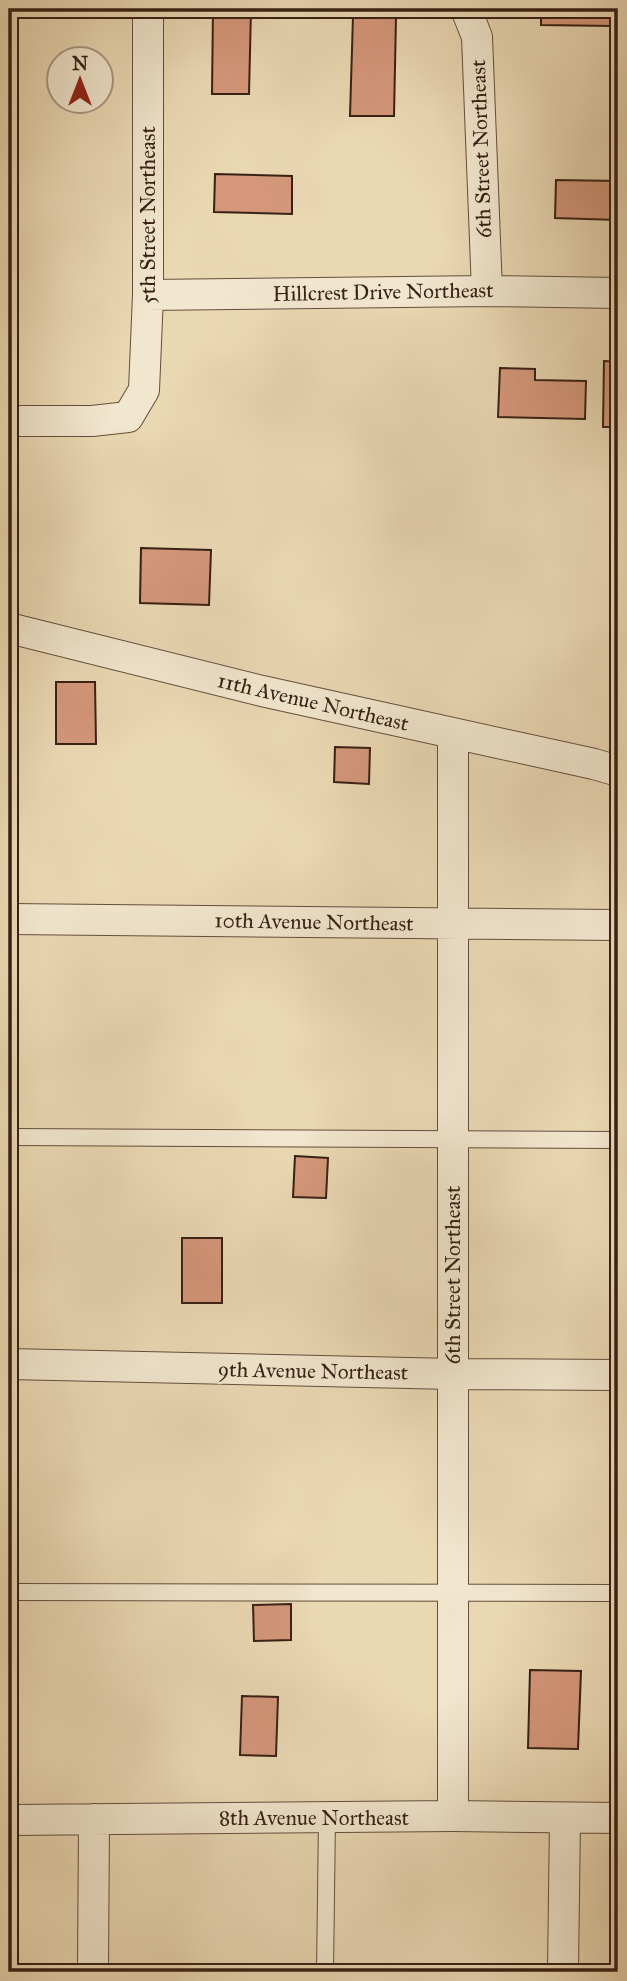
<svg xmlns="http://www.w3.org/2000/svg" width="627" height="1981" viewBox="0 0 627 1981" font-family="'IM FELL Great Primer',serif">
<style>
.building{fill:#d4977a;stroke:#372015;stroke-width:2}
.lines{fill:none;stroke-linecap:round;stroke-linejoin:round}
.service-casing{stroke:#644e3c;stroke-width:18}
.minor-casing{stroke:#644e3c;stroke-width:32}
.service{stroke:#f1e6ce;stroke-width:16}
.minor{stroke:#f1e6ce;stroke-width:30}
.labels{text-anchor:middle;stroke-width:5;stroke-linejoin:round;paint-order:stroke}
.street-label{font-size:21px;fill:#372015;stroke:#f1e6ce}
</style>
<rect width="100%" height="100%" fill="#ead8b3"/>
<filter id="stains"><feTurbulence type="fractalNoise" baseFrequency=".00286" numOctaves="4"/><feColorMatrix values="0 0 0 0 .2 0 0 0 0 .09 0 0 0 0 .02 0 0 0 .5 -.17"/></filter>
<radialGradient id="worn" r=".72"><stop offset=".6" stop-color="#630" stop-opacity="0"/><stop offset="1" stop-color="#630" stop-opacity=".3"/></radialGradient>
<!-- building -->
<path class="building" d="M213 9H251L249 94H212Z
M541 9H613V26L541 25Z
M353 16 396 17 394 116H350Z
M215 174 292 176V214L214 212Z
M556 180 618 181V220L555 218Z
M604 361 618 362V427H603Z
M500 368 535 369V380L586 381 585 419 498 417Z
M141 548 211 550 209 605 140 603Z
M56 682H95L96 744H56Z
M335 747 370 748 369 784 334 782Z
M295 1156 328 1158 326 1198 293 1197Z
M182 1238H222V1303H182Z
M291 1604V1640L254 1641 253 1605Z
M530 1670 581 1671 578 1749 528 1748Z
M242 1696 278 1697 276 1756 240 1755Z"/>
<g class="lines">
<defs>
<path id="service" d="M9 1137 618 1140
M9 1592 618 1593
M325 1972 327 1818"/>
<path id="minor" d="M466 9 477 37 487 291
M148 295 487 291 618 293
M9 421H92L128 417 144 390 148 295V9
M9 628 262 691 594 764 618 771
M453 733V1816
M9 919 618 925
M9 1364 453 1374 618 1375
M9 1820 453 1816 618 1818
M93 1972 94 1819
M563 1972 565 1819"/>
</defs>
<!-- service casing -->
<use href="#service" class="service-casing"/>
<!-- minor casing -->
<use href="#minor" class="minor-casing"/>
<!-- service -->
<use href="#service" class="service"/>
<!-- minor -->
<use href="#minor" class="minor"/>
</g>
<g class="labels">
<!-- street labels -->
<g class="street-label">
<text transform="translate(481 149) rotate(-92)" y="7">6th Street Northeast</text>
<text transform="translate(148 215) rotate(-90)" y="7">5th Street Northeast</text>
<text transform="translate(383 292) rotate(-1)" y="7">Hillcrest Drive Northeast</text>
<text transform="translate(313 702) rotate(13)" y="7">11th Avenue Northeast</text>
<text transform="translate(314 922) rotate(1)" y="7">10th Avenue Northeast</text>
<text transform="translate(453 1275) rotate(-90)" y="7">6th Street Northeast</text>
<text transform="translate(313 1371) rotate(1)" y="7">9th Avenue Northeast</text>
<text x="314" y="1825">8th Avenue Northeast</text>
</g>
</g>
<!-- margin -->
<rect width="627" height="1981" fill="none" stroke="#ead8b3" stroke-width="35"/>
<rect x="10" y="10" width="606" height="1960" fill="none" stroke="#372015" stroke-width="3.5"/>
<rect x="18" y="18" width="592" height="1946" fill="none" stroke="#372015" stroke-width="2"/>
<!-- north arrow -->
<g transform="translate(80 80)"><circle r="33" fill="#f1e6ce" stroke="#a79784" stroke-width="2"/>
<path d="M0-5L12 26L0 18L-12 26Z" fill="#8f2418"/>
<text y="-10" font-size="19" font-weight="bold" text-anchor="middle" fill="#372015">N</text>
</g>
<rect width="100%" height="100%" filter="url(#stains)"/>
<rect width="100%" height="100%" fill="url(#worn)"/>
</svg>
